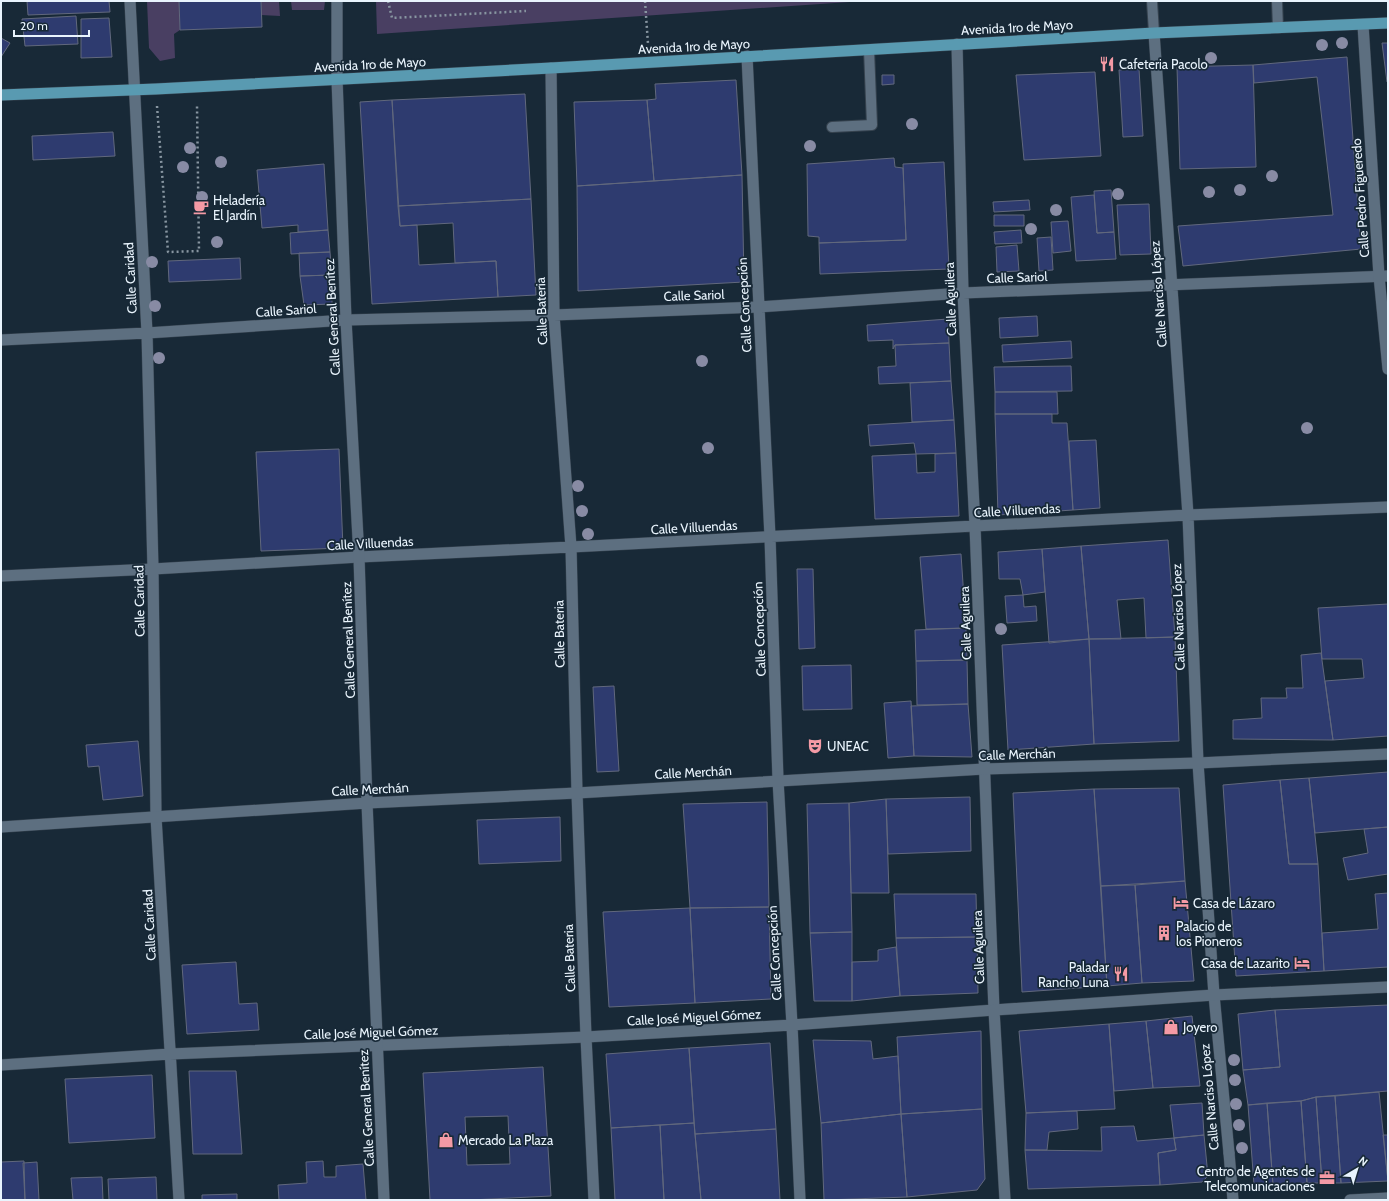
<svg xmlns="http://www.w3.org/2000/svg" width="1389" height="1201" viewBox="0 0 1389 1201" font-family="Cabin,sans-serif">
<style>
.green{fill:#493f62}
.building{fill:#2e3b6f;stroke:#61687d;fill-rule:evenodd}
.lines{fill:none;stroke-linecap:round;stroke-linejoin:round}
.service-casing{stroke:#36434f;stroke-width:12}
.pedestrian-casing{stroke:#36434f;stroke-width:12}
.minor-casing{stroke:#36434f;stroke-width:12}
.tertiary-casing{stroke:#36434f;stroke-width:12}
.secondary-casing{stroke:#36434f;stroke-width:12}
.primary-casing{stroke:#36434f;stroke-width:12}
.path{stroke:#8896a1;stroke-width:2.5;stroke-dasharray:2 3;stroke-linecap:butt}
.service{stroke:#5d6f80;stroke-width:10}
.pedestrian{stroke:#5d6f80;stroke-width:11}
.minor{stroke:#5d6f80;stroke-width:11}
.tertiary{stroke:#5d6f80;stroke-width:11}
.secondary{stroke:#5d6f80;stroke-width:11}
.primary{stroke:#599ab1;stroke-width:11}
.tree{fill:#888ba4}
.labels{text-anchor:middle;stroke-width:3.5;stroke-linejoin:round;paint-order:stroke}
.street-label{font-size:13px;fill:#e9f4fd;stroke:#182937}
.poi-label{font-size:13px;fill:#e9f4fd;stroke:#182937;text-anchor:start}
</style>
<rect width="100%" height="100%" fill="#182937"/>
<!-- green -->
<path class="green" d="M147 1H179L180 30 174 34 175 58 160 61 149 48Z
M261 1H279L280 16 261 15Z
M291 1H325L324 10H292Z
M376 1H864L377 34Z"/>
<!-- building -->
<path class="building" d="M27 1H109L110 12 28 15Z
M179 1H261L262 27 180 30Z
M76 16 78 44 25 46 22 19Z
M109 18 112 57 81 58V19Z
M1 38 10 43 1 57Z
M1382 43H1388V82H1387Z
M1347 57 1361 249 1183 266 1178 226 1333 215 1317 77 1254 83 1253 65Z
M1253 65 1256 167 1180 169 1177 67Z
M1139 69 1143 136 1123 137 1119 70Z
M1095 72 1101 156 1024 160 1016 75Z
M882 75H894V84L882 85Z
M736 80 742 175 654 181 647 100 656 99 655 84Z
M525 94 531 199 398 206 392 100Z
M392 100 400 226 417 225 419 265 496 261 498 297 372 304 360 102Z
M647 100 654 181 577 186 574 102Z
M113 132 115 156 33 160 32 136Z
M894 158 895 167 903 168 906 240 819 243V237L808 236 807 164Z
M944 162 949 269 820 274 819 243 906 240 903 164Z
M324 164 328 230 298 232V225L262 228 257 170Z
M742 175 744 282 578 291 577 186Z
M1111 190 1114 232 1097 233 1094 191Z
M1094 195 1097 233 1114 232 1116 259 1076 261 1071 197Z
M531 199 536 295 498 297 496 261 455 263 453 223 400 226 398 206Z
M1029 200 1030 210 994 212 993 202Z
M1149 204 1151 254 1120 255 1117 205Z
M994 215H1024V226H994Z
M1068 221 1071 251 1053 253 1051 222Z
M328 230 330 252 291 254 290 233Z
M1021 230 1022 243 995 244 994 232Z
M1051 237 1053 270 1039 271 1037 238Z
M1017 245 1019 271 997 272 996 247Z
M330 252 332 275 300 276 299 253Z
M240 258 241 279 169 282 168 261Z
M332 275V304L304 305 300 276Z
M1037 316 1038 336 1000 338 999 318Z
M948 319 949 343 895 345 893 349V340L868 341 867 325Z
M1071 341 1072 358 1003 362 1002 345Z
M949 343 951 381 879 384 878 367 896 366 895 345Z
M1071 366 1072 391 995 392 994 367Z
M951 381 954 420 912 422 910 383Z
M995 392H1057L1058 414H995Z
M995 414H1052V423H1067L1073 510 998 515Z
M954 420 956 453 916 454 914 443 870 446 868 425Z
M1096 440 1100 508 1073 510 1069 441Z
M339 449 343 548 261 551 256 452Z
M956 453 959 516 875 519 872 456 916 454 917 473 935 472V454Z
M1168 540 1175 637 1146 638 1144 598 1117 600 1121 639H1089L1081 546Z
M1081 546 1089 639 1049 643 1042 549Z
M1042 549 1045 592 1023 595 1020 579H999L998 552Z
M961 554 966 628 926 629 920 557Z
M797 569H813L815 648 799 649Z
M1023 595 1024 607 1036 606 1037 621 1007 623 1005 596Z
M1388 604V736L1333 740 1325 681 1364 678 1362 659H1322L1318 608Z
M966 628 967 660 916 661 915 630Z
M1175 637 1179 741 1094 744 1089 639Z
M1089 639 1094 744 1008 750 1002 645Z
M1321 653 1333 740 1233 739V720L1262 718 1261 698H1287L1286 688H1303L1301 655Z
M967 660 968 704 917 705 916 661Z
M851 665 852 709 803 710 802 666Z
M614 686 619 771 597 772 593 687Z
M911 701 914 756 888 758 884 703Z
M968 704 972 757 914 756 911 706Z
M138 741 143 796 103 800 99 766 88 767 86 745Z
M1388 772V827L1315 833 1309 778Z
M1309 778 1318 864H1289L1280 780Z
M1280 780 1289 864H1318L1324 971 1236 976 1223 785Z
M1179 788 1185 881 1101 886 1094 789Z
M1094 789 1107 986 1022 992 1013 793Z
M970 797 971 851 888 854 886 799Z
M886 799 889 893H851L849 803Z
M767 802 769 907 690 908 683 804Z
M849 803 852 932 810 933 807 804Z
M560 817 561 861 479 864 477 820Z
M1388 827V874L1348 880 1343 858 1368 853 1364 829Z
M1185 881 1194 981 1142 983 1135 885Z
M1135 885 1142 983 1107 986 1101 886Z
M1388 893V967L1324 971 1322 933 1378 929 1375 894Z
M894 894H976L977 937 896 938Z
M769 907 771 999 695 1003 690 908Z
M690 908 695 1003 609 1007 603 912Z
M852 932V1001H814L810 933Z
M977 937 978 993 900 996 896 938Z
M896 947 900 996 852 1001V962L878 961V950Z
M236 962 239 1004 257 1003 259 1030 187 1034 182 965Z
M1388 1005V1091L1316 1097 1301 1101 1248 1105 1243 1070 1280 1067 1275 1010Z
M1275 1010 1280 1067 1243 1070 1238 1014Z
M1192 1016 1200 1086 1153 1088 1146 1021Z
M1146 1021 1153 1088 1114 1091 1109 1024Z
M1109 1024 1115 1109 1026 1113 1019 1031Z
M981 1031 982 1109 901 1114 897 1037Z
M813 1040 871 1041 873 1059 898 1056 901 1114 821 1123Z
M770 1043 776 1129 695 1134 689 1048Z
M689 1048 694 1123 611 1128 606 1054Z
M543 1067 551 1196 470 1200H430L423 1073ZM508 1116 510 1164 467 1165 465 1117Z
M189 1071H236L242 1154H193Z
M152 1075 155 1138 69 1143 65 1079Z
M1379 1092 1388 1181 1341 1183 1335 1096Z
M1335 1096 1341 1183H1322L1316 1097Z
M1316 1097 1322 1183H1307L1301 1101Z
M1301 1101 1307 1183 1273 1185 1267 1103Z
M1202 1103 1204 1135 1174 1138 1170 1105Z
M1267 1103 1273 1185H1254L1248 1105Z
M982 1109 985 1179 977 1190 907 1197 901 1114Z
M1077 1111 1078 1129 1049 1132 1047 1150H1025L1026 1113Z
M901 1114 907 1197 824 1200 821 1123Z
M694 1123 701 1200H664L660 1125Z
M660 1125 664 1200H615L611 1128Z
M1134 1126 1137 1141 1174 1138 1176 1150 1158 1153 1160 1185 1028 1189 1025 1150 1102 1151 1101 1127Z
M776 1129 780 1200H701L695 1134Z
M1204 1135 1208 1176 1202 1182 1160 1185 1158 1153 1176 1150 1174 1138Z
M1383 1135H1388V1181Z
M24 1161 25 1200H1V1162Z
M323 1161 324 1177H336V1166L363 1164 366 1200H279L278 1185 307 1183 306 1162Z
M37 1162 39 1200H25L23 1163Z
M102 1177 103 1200H73L71 1178Z
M156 1177 157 1200H109L108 1179Z
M237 1194V1200H202V1195Z"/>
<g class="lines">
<defs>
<path id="service" d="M1152 1 1154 33
M1277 1 1278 28
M832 127 872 125 869 50"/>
<path id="pedestrian" d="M1229 1153 1233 1200
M1350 1200 1388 1198"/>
<path id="minor" d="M130 1 147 333 153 569 156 817 179 1200
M337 1V79
M1154 33 1188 515 1198 763 1214 995 1229 1153
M747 56 770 537 778 780 792 1025 800 1200
M551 68 554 315 571 547 577 793 586 1037 594 1200
M1 340 147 333 346 320 554 315 758 307 963 293 1388 276
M1 576 153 569 359 557 571 547 1188 515 1388 507
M1 1065 170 1054 586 1037 792 1025 994 1010 975 526 963 293 957 44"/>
<path id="tertiary" d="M1363 25 1379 276 1388 369
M337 79 346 320 359 557 367 803 384 1200
M1 827 367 803 577 793 984 769 1198 763 1388 754"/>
<path id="secondary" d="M1005 1200 994 1010 1214 995 1388 987"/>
<path id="primary" d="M1 95 156 89 551 68 1154 33 1388 23"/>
</defs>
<!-- service casing -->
<use href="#service" class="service-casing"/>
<!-- pedestrian casing -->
<use href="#pedestrian" class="pedestrian-casing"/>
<!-- minor casing -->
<use href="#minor" class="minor-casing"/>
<!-- tertiary casing -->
<use href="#tertiary" class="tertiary-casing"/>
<!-- secondary casing -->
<use href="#secondary" class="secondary-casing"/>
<!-- primary casing -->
<use href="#primary" class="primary-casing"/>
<!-- path -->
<path class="path" d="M388 1 392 18 526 11
M645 1 648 44
M157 106 168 252 199 251 197 105"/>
<!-- service -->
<use href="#service" class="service"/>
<!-- pedestrian -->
<use href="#pedestrian" class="pedestrian"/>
<!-- minor -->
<use href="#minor" class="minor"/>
<!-- tertiary -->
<use href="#tertiary" class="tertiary"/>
<!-- secondary -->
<use href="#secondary" class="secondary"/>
<!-- primary -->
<use href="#primary" class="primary"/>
</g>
<!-- trees -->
<g class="tree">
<circle cx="1342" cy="43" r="6"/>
<circle cx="1322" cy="45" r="6"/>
<circle cx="1211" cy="58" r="6"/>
<circle cx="912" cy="124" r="6"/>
<circle cx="810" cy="146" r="6"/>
<circle cx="190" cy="148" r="6"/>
<circle cx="221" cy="162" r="6"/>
<circle cx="183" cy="167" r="6"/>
<circle cx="1272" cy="176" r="6"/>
<circle cx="1240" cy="190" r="6"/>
<circle cx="1209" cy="192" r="6"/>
<circle cx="1118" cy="194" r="6"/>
<circle cx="202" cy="197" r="6"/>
<circle cx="1056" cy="210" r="6"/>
<circle cx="1031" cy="229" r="6"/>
<circle cx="217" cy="242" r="6"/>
<circle cx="152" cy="262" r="6"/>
<circle cx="155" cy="306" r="6"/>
<circle cx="159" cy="358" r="6"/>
<circle cx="702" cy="361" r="6"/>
<circle cx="1307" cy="428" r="6"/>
<circle cx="708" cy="448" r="6"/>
<circle cx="578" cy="486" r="6"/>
<circle cx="582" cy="511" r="6"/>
<circle cx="588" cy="534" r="6"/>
<circle cx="1001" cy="629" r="6"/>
<circle cx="1234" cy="1060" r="6"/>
<circle cx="1235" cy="1080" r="6"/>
<circle cx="1236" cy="1104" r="6"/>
<circle cx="1239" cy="1125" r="6"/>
<circle cx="1242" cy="1148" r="6"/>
</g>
<!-- icons -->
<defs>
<symbol id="restaurant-bare" viewBox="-9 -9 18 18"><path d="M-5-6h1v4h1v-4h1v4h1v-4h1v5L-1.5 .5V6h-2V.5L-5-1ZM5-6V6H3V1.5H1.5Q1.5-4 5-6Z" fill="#f49aa5" stroke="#182937" stroke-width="2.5" paint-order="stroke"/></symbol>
<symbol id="cafe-bare" viewBox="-9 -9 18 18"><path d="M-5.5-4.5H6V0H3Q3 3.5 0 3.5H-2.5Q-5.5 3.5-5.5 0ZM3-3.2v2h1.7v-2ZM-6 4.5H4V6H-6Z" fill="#f49aa5" stroke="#182937" stroke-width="2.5" paint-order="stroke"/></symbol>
<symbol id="theatre-bare" viewBox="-9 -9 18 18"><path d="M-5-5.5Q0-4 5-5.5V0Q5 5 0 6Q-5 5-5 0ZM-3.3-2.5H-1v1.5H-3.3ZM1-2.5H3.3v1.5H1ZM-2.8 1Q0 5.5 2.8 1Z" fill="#f49aa5" stroke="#182937" stroke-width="2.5" paint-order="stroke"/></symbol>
<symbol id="hotel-bare" viewBox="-9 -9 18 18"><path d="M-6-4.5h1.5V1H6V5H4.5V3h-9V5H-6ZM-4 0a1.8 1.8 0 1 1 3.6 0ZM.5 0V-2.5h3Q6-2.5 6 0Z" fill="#f49aa5" stroke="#182937" stroke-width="2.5" paint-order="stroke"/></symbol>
<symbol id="building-bare" viewBox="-9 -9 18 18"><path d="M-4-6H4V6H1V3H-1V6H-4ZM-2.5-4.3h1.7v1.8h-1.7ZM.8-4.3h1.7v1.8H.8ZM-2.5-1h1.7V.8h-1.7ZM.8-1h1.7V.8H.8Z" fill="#f49aa5" stroke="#182937" stroke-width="2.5" paint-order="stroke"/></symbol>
<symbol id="shop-bare" viewBox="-9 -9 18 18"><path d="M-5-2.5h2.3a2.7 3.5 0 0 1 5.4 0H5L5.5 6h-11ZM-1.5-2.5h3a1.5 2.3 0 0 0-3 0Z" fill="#f49aa5" stroke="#182937" stroke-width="2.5" paint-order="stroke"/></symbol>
<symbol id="office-bare" viewBox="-9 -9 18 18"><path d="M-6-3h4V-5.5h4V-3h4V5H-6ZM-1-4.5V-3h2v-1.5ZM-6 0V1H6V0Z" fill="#f49aa5" stroke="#182937" stroke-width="2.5" paint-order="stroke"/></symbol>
</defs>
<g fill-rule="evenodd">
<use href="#restaurant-bare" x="1096" y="53" width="22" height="22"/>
<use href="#cafe-bare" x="190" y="196" width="22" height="22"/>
<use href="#theatre-bare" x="804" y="735" width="22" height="22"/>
<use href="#hotel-bare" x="1170" y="892" width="22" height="22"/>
<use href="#building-bare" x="1153" y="922" width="22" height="22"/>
<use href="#hotel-bare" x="1291" y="952" width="22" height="22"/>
<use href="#restaurant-bare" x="1110" y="963" width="22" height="22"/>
<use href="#shop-bare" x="1160" y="1016" width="22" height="22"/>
<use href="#shop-bare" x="435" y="1129" width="22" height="22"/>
<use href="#office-bare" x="1316" y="1167" width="22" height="22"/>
</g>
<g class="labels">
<!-- street labels -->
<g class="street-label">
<text transform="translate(1017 27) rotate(-3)" y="5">Avenida 1ro de Mayo</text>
<text transform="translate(694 46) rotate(-3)" y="5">Avenida 1ro de Mayo</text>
<text transform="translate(370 64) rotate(-3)" y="5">Avenida 1ro de Mayo</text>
<text transform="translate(1360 198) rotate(-94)" y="5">Calle Pedro Figueredo</text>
<text transform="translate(1017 277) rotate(-2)" y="5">Calle Sariol</text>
<text transform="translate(130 278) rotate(-93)" y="5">Calle Caridad</text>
<text transform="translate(1158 294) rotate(-94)" y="5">Calle Narciso López</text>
<text transform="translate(694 295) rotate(-2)" y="5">Calle Sariol</text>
<text transform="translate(950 299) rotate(-92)" y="5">Calle Aguilera</text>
<text transform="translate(744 305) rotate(-93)" y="5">Calle Concepción</text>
<text transform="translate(286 310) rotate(-4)" y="5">Calle Sariol</text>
<text transform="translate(541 311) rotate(-92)" y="5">Calle Bateria</text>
<text transform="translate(332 317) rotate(-93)" y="5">Calle General Benítez</text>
<text transform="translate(1017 510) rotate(-3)" y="5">Calle Villuendas</text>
<text transform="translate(694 527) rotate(-3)" y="5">Calle Villuendas</text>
<text transform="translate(370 543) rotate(-3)" y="5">Calle Villuendas</text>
<text transform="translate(139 601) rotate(-91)" y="5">Calle Caridad</text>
<text transform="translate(1178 617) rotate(-92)" y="5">Calle Narciso López</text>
<text transform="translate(965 623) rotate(-92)" y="5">Calle Aguilera</text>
<text transform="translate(759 629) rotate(-92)" y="5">Calle Concepción</text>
<text transform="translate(559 634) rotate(-91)" y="5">Calle Bateria</text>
<text transform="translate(348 640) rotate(-92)" y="5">Calle General Benítez</text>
<text transform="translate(1017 754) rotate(-2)" y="5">Calle Merchán</text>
<text transform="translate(693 772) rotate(-3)" y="5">Calle Merchán</text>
<text transform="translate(370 789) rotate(-3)" y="5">Calle Merchán</text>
<text transform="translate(149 925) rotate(-93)" y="5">Calle Caridad</text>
<text transform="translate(978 947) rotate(-92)" y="5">Calle Aguilera</text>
<text transform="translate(774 953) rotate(-93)" y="5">Calle Concepción</text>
<text transform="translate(569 958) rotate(-92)" y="5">Calle Bateria</text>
<text transform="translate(694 1017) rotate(-3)" y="5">Calle José Miguel Gómez</text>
<text transform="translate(371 1032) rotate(-2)" y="5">Calle José Miguel Gómez</text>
<text transform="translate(1209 1097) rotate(-95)" y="5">Calle Narciso López</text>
<text transform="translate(366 1108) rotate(-93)" y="5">Calle General Benítez</text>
</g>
<!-- poi labels -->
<g class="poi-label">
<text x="1119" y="69">Cafeteria Pacolo</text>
<text x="213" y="205">Heladería<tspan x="213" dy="15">El Jardín</tspan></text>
<text x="827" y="751">UNEAC</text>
<text x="1193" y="908">Casa de Lázaro</text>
<text x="1176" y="931">Palacio de<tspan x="1176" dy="15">los Pioneros</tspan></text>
<text x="1290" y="968" text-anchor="end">Casa de Lazarito</text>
<text x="1109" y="972" text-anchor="end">Paladar<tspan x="1109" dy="15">Rancho Luna</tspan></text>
<text x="1183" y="1032">Joyero</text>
<text x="458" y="1145">Mercado La Plaza</text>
<text x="1315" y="1176" text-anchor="end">Centro de Agentes de<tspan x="1315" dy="15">Telecomunicaciones</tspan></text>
</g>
</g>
<!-- border -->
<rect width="1389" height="1201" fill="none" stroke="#e9f4fd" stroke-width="4"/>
<!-- north arrow -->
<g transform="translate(1357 1169) rotate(38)" stroke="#182937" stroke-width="3" paint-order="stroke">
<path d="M0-3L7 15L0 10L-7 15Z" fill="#e9f4fd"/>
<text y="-6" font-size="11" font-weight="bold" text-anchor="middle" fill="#e9f4fd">N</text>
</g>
<!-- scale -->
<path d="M14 30v6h75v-6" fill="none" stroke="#e9f4fd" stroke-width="2"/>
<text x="20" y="30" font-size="12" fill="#e9f4fd" stroke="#182937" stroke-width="3" paint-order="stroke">20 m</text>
</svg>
